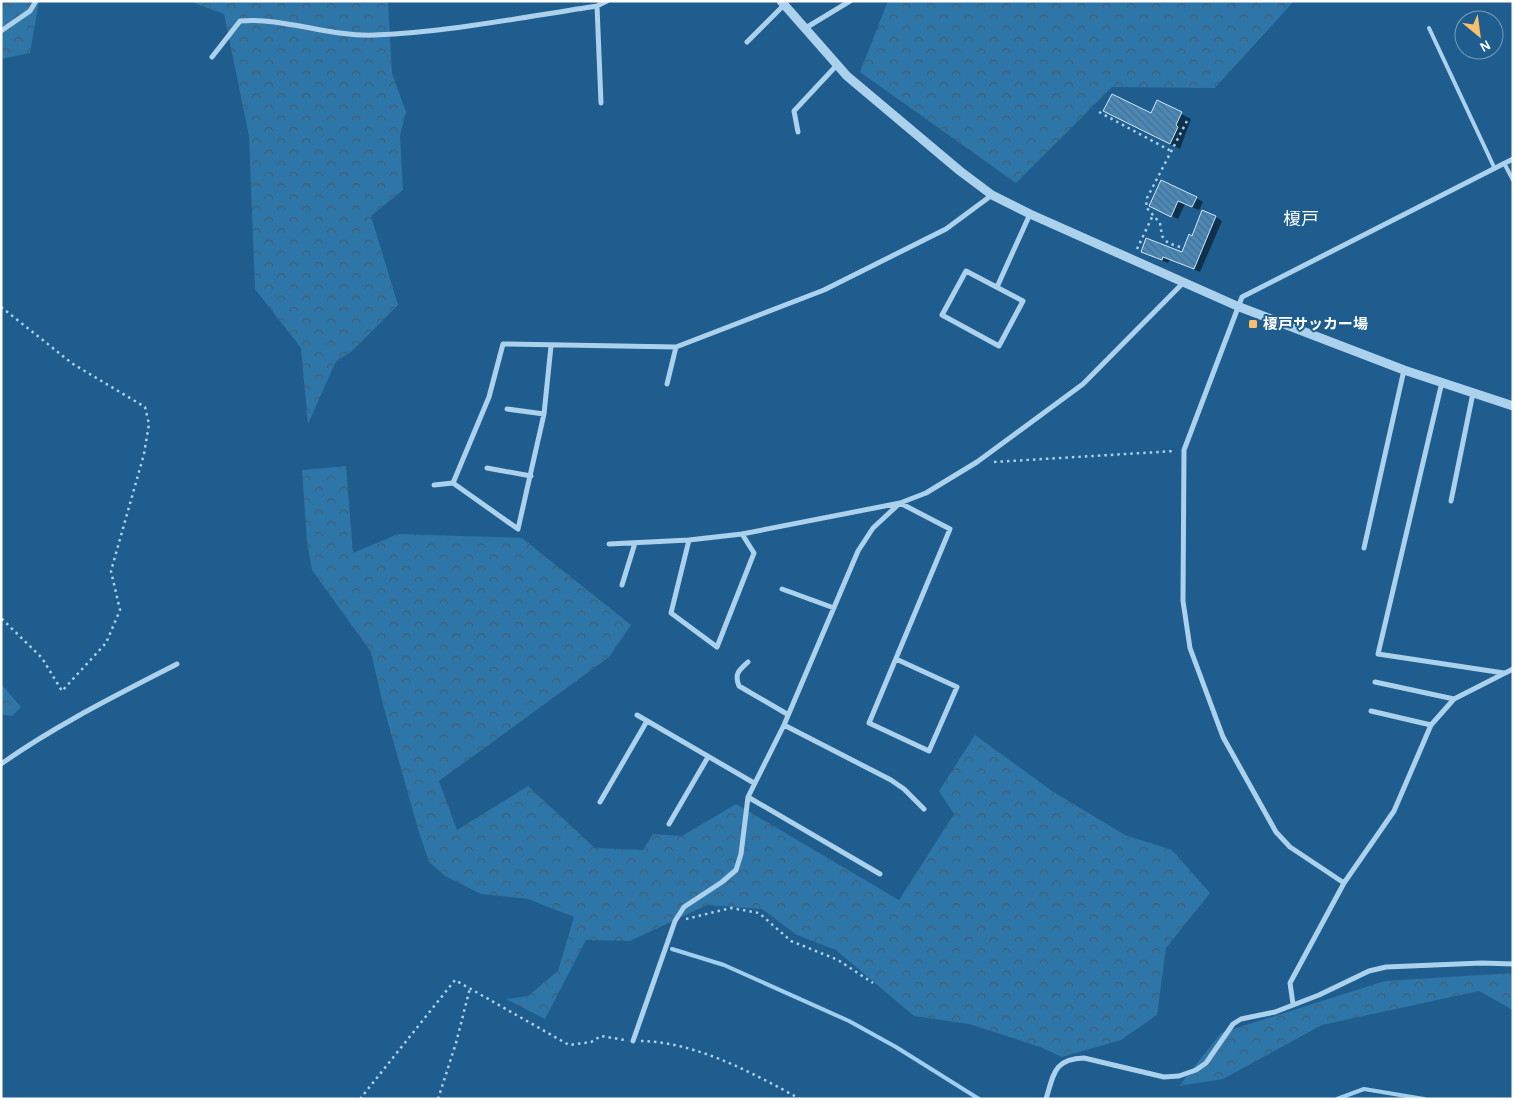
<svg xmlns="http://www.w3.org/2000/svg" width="1514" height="1100" viewBox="0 0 1514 1100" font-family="'Alegreya Sans','Noto Sans JP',sans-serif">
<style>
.forest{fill:url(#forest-crowns)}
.shadow{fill:#0007}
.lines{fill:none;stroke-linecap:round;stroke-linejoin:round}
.stream{stroke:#9fceee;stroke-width:4}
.building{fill:url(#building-back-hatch);stroke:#d1e8f9}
.path{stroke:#acd1ec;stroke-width:2.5;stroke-dasharray:2.5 4;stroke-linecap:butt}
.service{stroke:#acd1ec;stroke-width:4}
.minor{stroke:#acd1ec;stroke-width:5}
.tertiary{stroke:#acd1ec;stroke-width:9}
.poi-dot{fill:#fbbf6b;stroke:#1e5d8d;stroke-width:2}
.labels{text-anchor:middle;stroke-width:4;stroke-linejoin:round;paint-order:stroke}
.poi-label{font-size:15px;font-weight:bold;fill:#fff;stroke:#1e5d8d;text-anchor:start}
.quarter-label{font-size:18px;fill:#fff;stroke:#1e5d8d}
</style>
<defs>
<pattern id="forest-crowns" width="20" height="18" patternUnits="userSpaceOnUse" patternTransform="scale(1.25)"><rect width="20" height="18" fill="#2f76a8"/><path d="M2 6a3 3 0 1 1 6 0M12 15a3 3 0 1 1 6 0" fill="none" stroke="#3f5f75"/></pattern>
<pattern id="building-back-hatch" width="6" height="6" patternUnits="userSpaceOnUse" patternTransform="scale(1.25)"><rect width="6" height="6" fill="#4b88b6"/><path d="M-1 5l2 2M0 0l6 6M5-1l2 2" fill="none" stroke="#4b708c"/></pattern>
</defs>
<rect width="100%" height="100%" fill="#1e5d8d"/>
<!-- forest -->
<path class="forest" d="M1 1H39L30 53 1 59Z
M189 1H388L392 73 406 112 400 135 403 190 371 216 398 305 351 352 336 361 308 424 301 348 255 289 249 136 224 14Z
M888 1H1294L1215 88 1112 87 1016 183 860 72Z
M346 466 353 553 398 534 522 538 631 625 609 657 439 781 457 830 528 786 595 848 643 850 653 834 682 836 736 804 899 900 954 814 939 791 975 735 1052 791 1125 835 1172 850 1210 893 1166 948 1157 1015 1121 1040 1062 1057 1040 1047 969 1024 914 1016 836 950 797 935 762 909 707 905 630 941 586 940 545 1019 506 999 528 996 558 971 574 917 528 899 481 894 445 876 429 862 418 829 383 705 371 652 312 570 307 542 302 470Z
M1 684 21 707 12 716 1 714Z
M1513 973V1010L1479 991 1322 1025 1223 1079 1179 1086 1221 1033 1385 981Z"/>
<!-- shadow -->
<path class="shadow" d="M1158 102 1191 119 1180 149 1114 116 1151 115Z
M1196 198 1203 202 1199 210 1185 204 1178 219 1150 205Z
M1216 217 1222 221 1200 272 1170 259 1168 263 1149 255 1182 254 1193 237Z"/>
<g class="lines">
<!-- stream -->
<path class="stream" d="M672 949 724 965 849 1021 896 1047 979 1099
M1337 1099 1364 1089 1424 1099"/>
</g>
<!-- building -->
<path class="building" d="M1112 94 1151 113 1157 100 1182 112 1176 125 1178 127 1170 144 1103 111Z
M1161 180 1197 197 1192 207 1178 201 1171 217 1149 206Z
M1202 210 1216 216 1194 269 1163 257 1162 260 1141 252 1146 238 1182 252 1189 234 1192 236Z"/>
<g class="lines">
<!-- path -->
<path class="path" d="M1099 112 1171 151
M1180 247 1168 243 1162 236 1160 223 1146 207 1147 198 1188 119
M1137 249 1153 215
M1 307 73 364 145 407 149 424 144 454 111 571 120 610 106 643 62 691 42 658 1 618
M994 462 1175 451
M686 919 731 908 759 913 791 941 838 960 873 983
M641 1041C696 1042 753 1073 800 1099
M360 1099 455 980 569 1045 591 1042 601 1036 625 1040
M438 1099 456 1043 470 988"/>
<!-- service -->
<path class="service" d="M1429 28 1494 167
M1504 163 1513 180"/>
<!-- minor -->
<path class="minor" d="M597 6 601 103
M804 29 850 1
M1 31 30 11 36 1
M747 42 784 5
M212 57 240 21C284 17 329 37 375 35 449 32 524 17 597 6L607 1
M798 132 794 111 836 66
M966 271 1023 301 999 346 942 315Z
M997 287 1030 214
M1442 382 1378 654 1504 673
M667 384 676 347
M507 409 544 414
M487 468 531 476
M453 483 489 397 503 344 676 347 824 290 946 229 992 195
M434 485 453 483 518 529 544 414 551 346
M1451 501 1473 393
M689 540 671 613 717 647 754 553 742 534
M609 544 689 540 742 534 900 503 926 493 977 462 1083 384 1184 282
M1364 548 1404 370
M622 585 635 543
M782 589 834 608
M748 662C739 670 734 674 739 686L787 714
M1375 682 1454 699
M1371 711 1431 725
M637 715 754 783
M784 725 891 780 904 789 924 809
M1 764C56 725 117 695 177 664
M748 797 880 874
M600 802 647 721
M669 824 708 757
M1344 883 1290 847 1276 832 1223 737 1190 648 1183 601 1184 450 1242 297 1513 159
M1293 1004 1290 983 1344 883 1394 811 1431 725 1454 699 1513 669
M633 1041 675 921 684 907 722 882 736 870 741 854 748 797 784 725 858 551 873 528 900 503 950 529 869 723 929 751 957 687 896 659
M1046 1099C1054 1073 1054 1059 1084 1058L1164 1077 1179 1076 1196 1070 1206 1063 1233 1024 1241 1019 1275 1012 1319 995 1369 971 1386 967 1482 963 1513 964"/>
<!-- tertiary -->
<path class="tertiary" d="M781 1 847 76 960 171 992 195 1030 214 1237 306 1404 370 1513 406"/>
</g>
<!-- markers -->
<rect class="poi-dot" x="1248" y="319" width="10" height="10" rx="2.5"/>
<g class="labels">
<!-- poi labels -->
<g class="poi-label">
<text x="1263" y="329">榎戸サッカー場</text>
</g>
<!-- quarter labels -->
<g class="quarter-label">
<text x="1301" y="225">榎戸</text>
</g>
</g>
<!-- border -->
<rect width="1514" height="1100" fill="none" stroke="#ffffff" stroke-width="5"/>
<!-- north arrow -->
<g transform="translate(1479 35) rotate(151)"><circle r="24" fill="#1e5d8d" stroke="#789ebb"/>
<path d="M0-4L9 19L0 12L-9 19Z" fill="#fbbf6b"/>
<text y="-8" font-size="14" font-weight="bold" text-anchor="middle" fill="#ffffff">N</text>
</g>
</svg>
